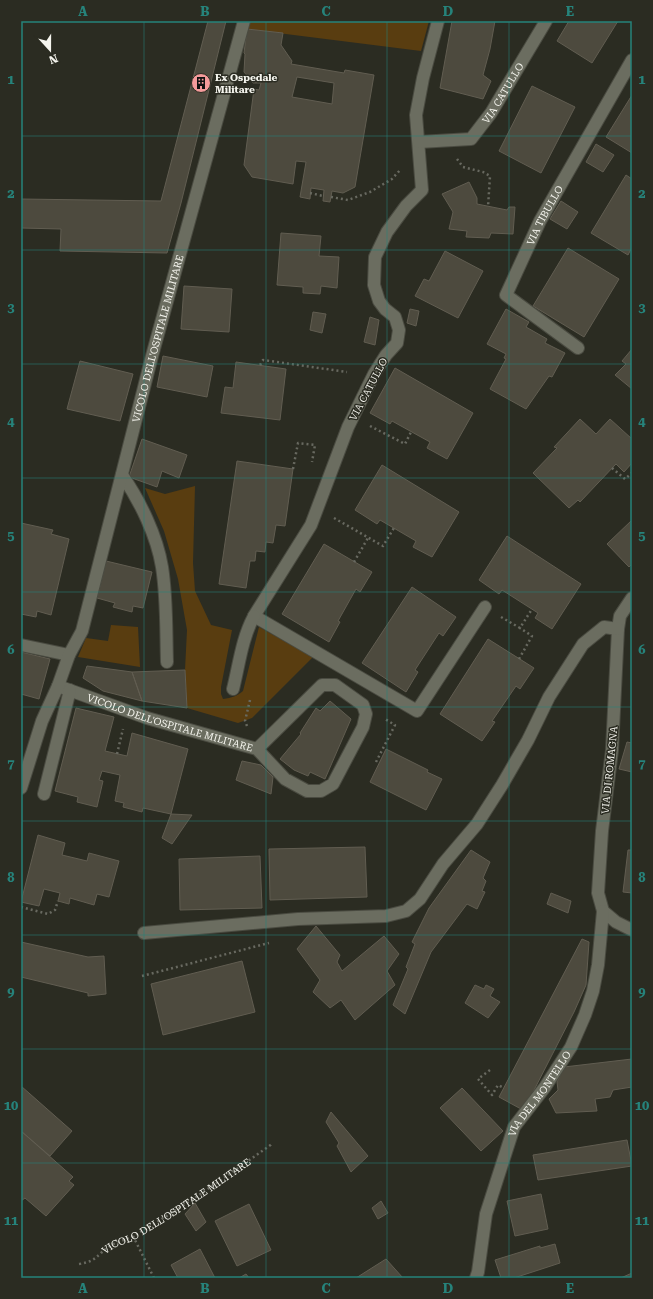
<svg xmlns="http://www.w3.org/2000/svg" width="653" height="1299" viewBox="0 0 653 1299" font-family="'Roboto Serif',serif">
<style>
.green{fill:#593d10}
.building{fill:#4d4a3e;stroke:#615d51;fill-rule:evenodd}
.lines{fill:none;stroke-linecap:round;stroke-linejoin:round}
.minor-casing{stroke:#4a4b41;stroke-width:14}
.path{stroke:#686960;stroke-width:2.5;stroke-dasharray:2 3;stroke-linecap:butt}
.minor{stroke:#6b6d60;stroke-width:12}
.grid{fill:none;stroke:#26837b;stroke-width:1;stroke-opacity:0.55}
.labels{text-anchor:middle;stroke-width:3;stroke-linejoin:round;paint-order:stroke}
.poi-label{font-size:10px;font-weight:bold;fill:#f5f5ee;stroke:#2b2c22;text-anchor:start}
.street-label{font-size:10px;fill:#f5f5ee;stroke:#2b2c22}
.neatline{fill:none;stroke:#26837b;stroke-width:1.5}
.grid-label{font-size:13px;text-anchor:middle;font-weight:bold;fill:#26837b}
</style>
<rect width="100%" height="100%" fill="#2b2c22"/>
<!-- green -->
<path class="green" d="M250 21H429L421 51 247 29Z
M195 486 193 563 195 591 211 625 232 630 221 687V694L223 699C232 698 237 696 243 691L259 627 313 657 252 718 238 723 187 708 185 670 187 630 178 579 164 531 145 488 165 494Z
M111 625 138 627 140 667 78 657 86 638 108 641Z"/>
<!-- building -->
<path class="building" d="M208 21H226L181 203 167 253 60 251 61 229 21 228V199L161 201Z
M452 21H495L490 49 483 75 491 81 483 99 440 88Z
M569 21H618L592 63 557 41Z
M247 29 283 33 281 45 292 61 291 64 344 73 345 70 374 75 355 187 343 193 332 191 330 202 323 201 324 190 311 188 310 199 300 197 306 162 296 161 293 184 252 177 244 165 254 89 259 90 261 83H253L244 72 245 54 244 53ZM297 77 334 83 332 104 292 97Z
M532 86 575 107 541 173 499 151Z
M632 95V153L606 137Z
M596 144 614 155 603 172 586 162Z
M626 175 632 179V247L628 255 591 233Z
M469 182 477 198V204L507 210 509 207H515L513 234 491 233 489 238 466 237 467 231 449 229 453 212 442 194Z
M561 201 578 212 567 229 550 219Z
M281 233 321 236 319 256 339 257 337 288 321 286 320 294 303 293V287L277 285Z
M568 248 619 279 584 337 533 306Z
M445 251 483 271 458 318 415 296 424 279 429 281Z
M184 286 232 289 229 332 181 329Z
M410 309 419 311 416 326 407 323Z
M506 309 529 322 526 327 547 339 545 343 565 353 552 377 549 376 526 409 490 389 506 359 504 358 506 354 487 344Z
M313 312 326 314 322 333 310 330Z
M370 317 379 320 375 345 364 342Z
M632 349V389L615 375 626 364 622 361Z
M163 356 213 366 207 397 157 387Z
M80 361 133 374 120 421 67 409Z
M236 362 286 369 280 420 221 413 225 387 233 388Z
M395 368 473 413 447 459 427 448 430 442 392 421 390 424 370 413Z
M580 419 596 434 610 419 632 439V463L624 472 616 464 580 502 578 500 569 508 533 473 557 448 554 447Z
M142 439 187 455 179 478 162 471 157 487 129 477Z
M237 461 293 469 285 526 276 525 273 543 266 542 265 552 256 551 255 561H250L246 588 219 584Z
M382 465 459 512 432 557 413 547 416 541 380 520 377 524 355 510Z
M632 520V564L629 567 607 544Z
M21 523 53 530 51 534 69 539 51 615 37 611 36 617 21 614Z
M507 536 581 584 552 629 535 618 538 613 502 590 499 594 479 580Z
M324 544 372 572 360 592 356 589 338 621 340 622 329 642 282 614Z
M106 561 152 572 143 608 133 606 132 612 113 607 115 603 97 598Z
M412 587 456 617 443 636 439 633 415 670 418 672 406 692 362 663Z
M488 639 534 668 520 689 516 686 492 721 495 722 482 741 440 714Z
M21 652 50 659 39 699 21 694Z
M87 666 132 672 142 701 103 691 83 678Z
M185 670 187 708 142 701 132 672Z
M330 701 351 719 325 779 310 772 308 776 294 770 280 759 301 734 300 733 316 708 320 711Z
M76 708 114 717 105 751 127 756 132 733 188 749 171 814 143 808 142 812 123 807 124 803 115 801 120 775 102 771 99 780 103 781 97 807 77 802 78 797 55 791Z
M627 742 632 743V772L619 769Z
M386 749 428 770 427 772 442 779 426 810 370 782Z
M242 761 261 765 273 777 271 794 236 780Z
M171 814 192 815 172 844 162 838Z
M38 835 65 843 62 855 87 861 89 853 119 861 109 897 97 894 94 905 70 898 69 904 58 901 60 893 44 889 39 906 21 902Z
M365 847 367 897 270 900 269 849Z
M471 850 490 862 483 878 486 881 482 891 485 892 477 909 467 904 431 952 405 1014 393 1005 408 969 406 967 415 944 412 942 429 908Z
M628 850H632V893L623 892Z
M260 856 262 908 180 910 179 859Z
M551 893 571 901 568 913 547 904Z
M316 926 340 955 337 962 342 971 384 936 399 954 387 971 395 985 355 1020 341 1000 330 1008 313 992 320 980 297 949Z
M582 939 589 942 586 985 574 1012 531 1096 521 1109 499 1097Z
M21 942 88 957 104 956 106 994 88 996V993L21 977Z
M242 961 255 1012 163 1035 151 984Z
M475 985 484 989 486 985 494 989 490 996 500 1002 488 1018 465 1003Z
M632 1059V1087L613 1090 610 1097 595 1099 597 1111 556 1113 549 1099 558 1090 557 1082 564 1067Z
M21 1086 72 1131 50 1156 21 1131Z
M462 1088 503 1131 481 1151 440 1108Z
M331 1112 368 1156 351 1172 337 1146 339 1143 326 1122Z
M21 1131 73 1177 69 1181 74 1185 46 1216 25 1198 21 1201Z
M627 1140 632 1166 538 1180 533 1155Z
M541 1194 548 1229 515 1236 507 1201Z
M381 1201 388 1213 378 1219 372 1208Z
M195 1203 206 1222 196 1231 185 1214Z
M249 1204 271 1250 237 1266 215 1221Z
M555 1244 560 1263 514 1278H501L495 1260 540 1246V1248Z
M200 1249 215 1278H178L171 1265Z
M386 1259 403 1278H356Z
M632 1273V1278H621L623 1277Z
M246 1274 249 1278H239Z"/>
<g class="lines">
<defs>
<g id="minor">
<path d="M438 21 423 78 416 115 422 190 406 206 387 232 375 257 374 285 379 301 385 309 395 317 399 330 397 343 386 355 374 374 348 427 311 525 254 616 417 711 485 607"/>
<path id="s2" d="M419 142 471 139 491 113 546 21"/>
<path id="s3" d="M578 348 506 295 540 221 632 60"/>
<path d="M122 475C140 501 157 536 162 567 167 598 166 631 167 662"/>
<path d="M632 598 620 616 618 629 612 750 602 831 598 893 603 911 616 922 632 930"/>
<path d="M21 645 69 655"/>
<path id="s4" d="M58 686 147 718 257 749 285 779 307 791H321L333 784 363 727 366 714 363 705 335 685H322L257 749"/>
<path d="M233 689C239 665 242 638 254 616"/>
<path id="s5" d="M21 788 42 721 58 686 69 655 82 631 152 356 244 21"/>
<path d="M44 794 70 690"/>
<path d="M144 933 298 919 386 916 406 911 420 899 443 864 477 824 502 785 528 740 549 697 583 644 604 627 618 629"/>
<path id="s6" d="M476 1278 478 1272 486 1214 514 1127 545 1087 571 1047 585 1015 593 991 598 965 603 911"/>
</g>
</defs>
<!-- minor casing -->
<use href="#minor" class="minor-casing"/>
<!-- path -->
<g class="path">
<path d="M457 159 463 167 483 172 490 176 488 207"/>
<path d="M310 193 323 196"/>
<path d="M331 197 348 200 370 192 392 179 401 169"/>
<path d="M260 365 263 360 347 372"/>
<path d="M370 426 405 444 411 432"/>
<path d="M612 468 625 479 632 473"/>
<path d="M293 469 298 443 315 445 312 462"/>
<path d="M334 518 383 546 394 528"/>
<path d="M354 562 368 538"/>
<path d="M501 617 520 628 532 609"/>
<path d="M519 659 532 636 520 628"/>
<path d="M247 726 245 721 250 700"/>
<path d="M117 754 123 729"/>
<path d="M376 762 395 725 385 719"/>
<path d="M21 907 48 914 55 910 58 901"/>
<path d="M142 976 269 943"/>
<path d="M490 1070 478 1079 492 1095 498 1085 504 1088"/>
<path d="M133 1236 154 1278"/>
<path id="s1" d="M79 1264C98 1261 96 1255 110 1246 117 1241 127 1240 135 1235 182 1208 227 1176 272 1144"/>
</g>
<!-- minor -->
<use href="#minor" class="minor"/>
</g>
<!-- grid -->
<path class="grid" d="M144 21V1278M266 21V1278M387 21V1278M509 21V1278M21 136H632M21 250H632M21 364H632M21 478H632M21 592H632M21 707H632M21 821H632M21 935H632M21 1049H632M21 1163H632"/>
<!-- icons -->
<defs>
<symbol id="building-disc" viewBox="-11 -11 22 22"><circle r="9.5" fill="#f59b9b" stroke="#2b2c22"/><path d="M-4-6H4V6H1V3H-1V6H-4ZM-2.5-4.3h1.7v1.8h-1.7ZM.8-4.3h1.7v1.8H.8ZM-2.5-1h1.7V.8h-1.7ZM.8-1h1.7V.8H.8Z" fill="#111"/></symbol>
</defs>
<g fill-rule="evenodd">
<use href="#building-disc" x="190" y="72" width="22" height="22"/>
</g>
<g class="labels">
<!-- poi labels -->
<g class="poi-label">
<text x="215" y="81">Ex Ospedale<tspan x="215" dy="12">Militare</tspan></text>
</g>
<!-- street labels -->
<g class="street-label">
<text dy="4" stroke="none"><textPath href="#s2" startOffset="108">VIA CATULLO</textPath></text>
<text dy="4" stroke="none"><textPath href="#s3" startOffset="178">VIA TIBULLO</textPath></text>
<text dy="4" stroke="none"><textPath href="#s5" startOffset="471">VICOLO DELL'OSPITALE MILITARE</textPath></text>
<text transform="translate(368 389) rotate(-62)" y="4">VIA CATULLO</text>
<text dy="4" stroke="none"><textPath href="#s4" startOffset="118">VICOLO DELL'OSPITALE MILITARE</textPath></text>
<text transform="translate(609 770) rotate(-84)" y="4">VIA DI ROMAGNA</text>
<text dy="4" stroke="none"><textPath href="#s6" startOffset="198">VIA DEL MONTELLO</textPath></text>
<text dy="4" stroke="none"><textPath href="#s1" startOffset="114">VICOLO DELL'OSPITALE MILITARE</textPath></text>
</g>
</g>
<!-- border -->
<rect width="653" height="1299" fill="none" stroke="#2b2c22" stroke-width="44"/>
<!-- north arrow -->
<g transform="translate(50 50) rotate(159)" stroke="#2b2c22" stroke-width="3" paint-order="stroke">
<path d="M0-3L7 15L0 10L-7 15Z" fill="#f5f5ee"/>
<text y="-6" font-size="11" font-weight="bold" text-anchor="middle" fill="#f5f5ee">N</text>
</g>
<rect x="22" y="22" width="609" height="1255" class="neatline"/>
<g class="grid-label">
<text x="83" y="16">A</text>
<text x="205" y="16">B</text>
<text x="326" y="16">C</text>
<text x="448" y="16">D</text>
<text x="570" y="16">E</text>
<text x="11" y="84">1</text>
<text x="642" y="84">1</text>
<text x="11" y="198">2</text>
<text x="642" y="198">2</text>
<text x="11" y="312">3</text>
<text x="642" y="312">3</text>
<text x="11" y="426">4</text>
<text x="642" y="426">4</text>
<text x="11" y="540">5</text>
<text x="642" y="540">5</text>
<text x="11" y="654">6</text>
<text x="642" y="654">6</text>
<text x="11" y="768">7</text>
<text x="642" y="768">7</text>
<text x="11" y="882">8</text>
<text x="642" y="882">8</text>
<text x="11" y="996">9</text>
<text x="642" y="996">9</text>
<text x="11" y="1110">10</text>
<text x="642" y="1110">10</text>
<text x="11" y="1225">11</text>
<text x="642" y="1225">11</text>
<text x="83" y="1293">A</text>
<text x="205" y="1293">B</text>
<text x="326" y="1293">C</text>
<text x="448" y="1293">D</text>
<text x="570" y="1293">E</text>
</g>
</svg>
